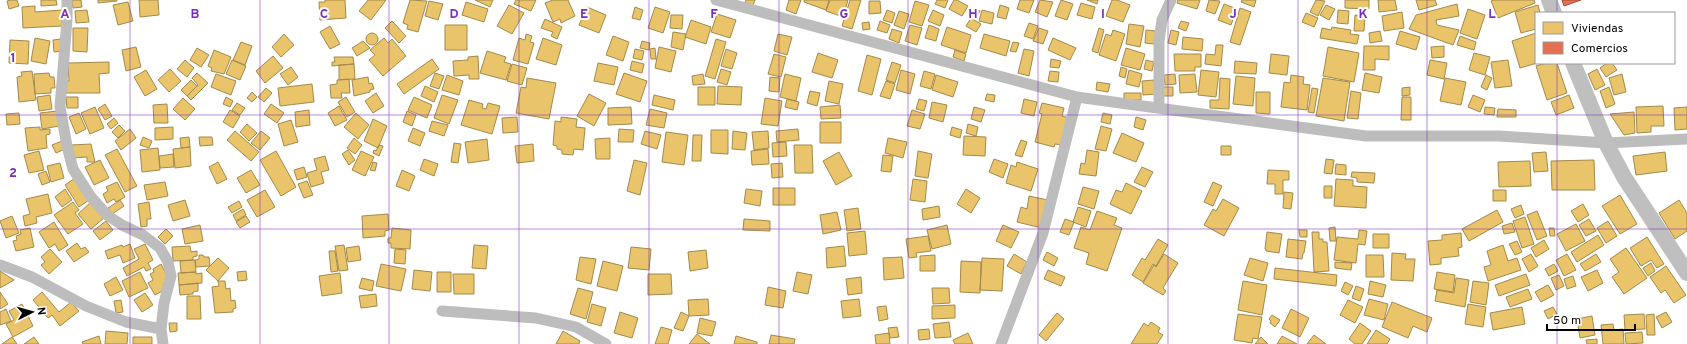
<svg xmlns="http://www.w3.org/2000/svg" width="1687" height="344" viewBox="0 0 1687 344" font-family="Overpass,sans-serif">
<style>
.homes{fill:#e9c46a;stroke:#a3894a}
.shops{fill:#e76f51;stroke:#a24e39}
.lines{fill:none;stroke-linecap:round;stroke-linejoin:round}
.street{stroke:#bdbdbd;stroke-width:11}
.secondary{stroke:#bfbfbf;stroke-width:16}
.grid{fill:none;stroke:#7b2cbf;stroke-width:1;stroke-opacity:0.55}
.grid-label{font-size:13px;text-anchor:middle;font-weight:bold;fill:#7b2cbf;stroke:#fff;stroke-width:4;stroke-linejoin:round;paint-order:stroke}
</style>
<rect width="100%" height="100%" fill="#fff"/>
<!-- homes -->
<path class="homes" d="M11 0H17L19 6 9 9 7 1Z
M41 0H56L57 5 41 6Z
M72 0H81L82 7 73 8Z
M98 0H117V1L98 3Z
M139 0H158L159 15 140 17Z
M325 0H345L346 18 320 20 319 2H325Z
M368 0H386L371 20 359 11Z
M410 0 427 1 418 32 407 29 408 25 403 23Z
M475 0H493L490 7Z
M516 0H536L531 11 514 4Z
M553 0H568L575 16 561 23 560 19 553 22 545 3Z
M746 0H755L753 5 745 3Z
M789 0H801L796 14 786 10Z
M804 0H829L826 10 804 2Z
M830 0H848L843 17 826 11Z
M850 0H861L852 29 842 26Z
M937 0H948L945 8 935 4Z
M954 0H957L968 6 962 16 949 9Z
M1020 0H1034L1029 13 1017 9Z
M1040 0 1053 2 1047 17 1035 12Z
M1061 0 1073 4 1067 20 1055 16Z
M1087 0H1098L1097 4Z
M1112 0H1117L1130 5 1123 22 1106 16Z
M1178 0H1200L1197 9 1177 3Z
M1209 0 1220 1 1215 14 1206 11Z
M1242 0H1256L1254 7 1241 2Z
M1316 0 1325 1 1318 16 1310 12Z
M1345 0H1369V9L1345 8Z
M1378 0H1395L1397 10 1379 12Z
M1416 0H1435L1437 5 1419 10Z
M1494 0H1534L1535 3 1498 18 1491 1Z
M429 1 443 4 438 20 425 16Z
M869 1H880L881 13 869 14Z
M915 1 929 5 922 26 909 22Z
M128 2 133 21 118 25 113 5Z
M466 2 488 9 484 22 462 15Z
M1081 3 1095 7 1092 19 1077 15Z
M1224 4 1237 9 1231 25 1218 20Z
M1457 4 1459 16 1436 20 1437 25 1459 30 1453 45 1409 29 1416 15Z
M509 5 524 13 512 34 497 26Z
M1000 5 1009 8 1006 19 997 17Z
M1326 5 1335 9 1329 20 1320 15Z
M1538 5 1540 13H1536V29L1521 33 1515 12Z
M35 6V12L62 10V26L23 28 22 7Z
M587 7 606 15 599 33 579 25Z
M635 7 643 10 640 20 632 18Z
M655 7 670 12 663 33 648 28Z
M974 8 980 11 975 20 969 16Z
M1240 8 1251 12 1240 45 1230 42Z
M1468 9 1485 15 1477 39 1460 33Z
M87 10 89 22 76 23 75 11Z
M887 10 895 13 892 23 883 20Z
M933 10 944 15 940 26 928 21Z
M982 10 994 13 992 24 979 21Z
M1338 10 1349 11 1348 24 1337 23Z
M899 11 909 14 904 29 894 25Z
M1402 12 1404 28 1384 31 1382 16Z
M1306 13 1318 18 1314 27 1302 22Z
M717 14 736 20 730 38 711 32Z
M671 15H683L682 29 670 28Z
M1355 15 1365 16 1364 31H1354Z
M971 18 981 24 976 32 966 26Z
M545 19 562 27 557 39 551 36 553 32 541 28Z
M691 20 711 27 706 44 685 37Z
M392 21 406 36 399 43 385 28Z
M880 21 890 25 887 33 877 30Z
M1181 21 1189 23 1186 31 1178 28Z
M869 22 870 29 863 30 862 23Z
M1029 23 1038 26 1033 39 1024 36Z
M1129 24 1144 26 1140 47 1126 44Z
M445 25H467V50H445Z
M910 25 922 28 917 45 905 41Z
M929 25 939 29 936 41 925 38Z
M330 26 340 44 330 49 320 32Z
M947 27 971 35 966 53 941 45Z
M1332 27 1351 30 1350 34 1359 35 1357 44 1320 38 1322 28 1331 30Z
M73 28H88L87 52 73 51Z
M1039 28 1048 31 1043 44 1033 41Z
M1099 28 1104 30 1098 53 1092 51Z
M892 29 902 32 899 43 889 39Z
M1113 30 1125 34 1116 61 1099 55 1106 34 1111 36Z
M1146 30 1156 31 1154 44 1145 43Z
M1171 30 1179 32 1176 45 1168 43Z
M1380 31 1382 41 1370 43 1369 33Z
M1400 31 1420 37 1416 50 1396 44Z
M673 32 686 34 683 50 671 47Z
M366 39a6 6 0 1 1 12 0a6 6 0 1 1-12 0Z
M1536 33 1537 63 1520 68 1512 41Z
M284 34 294 45 281 57 272 47Z
M526 34 532 36 530 42 534 43 528 64 513 60 519 38 525 40Z
M778 34 792 37 787 55 774 51Z
M984 34 1010 41 1006 56 980 48Z
M613 36 629 42 623 61 606 55Z
M1460 36 1476 42 1474 50 1457 45Z
M1183 37 1203 39 1202 51 1182 49Z
M35 38 50 41 46 64 31 61Z
M384 38 388 43 392 39 406 56 383 76 369 60 375 55 370 50Z
M543 38 562 45 556 65 536 59Z
M1053 38 1076 48 1070 60 1048 50Z
M61 39 62 51 54 52 53 40Z
M716 39 726 42 715 79 705 76Z
M10 40 29 41 28 64 9 63Z
M363 41 370 48 357 56 352 48Z
M642 41 650 43 649 50 640 48Z
M241 42 252 46 245 65 233 60Z
M1013 42 1019 43 1016 52 1010 51Z
M1216 45H1223L1221 66 1205 64 1206 54 1215 55Z
M1364 46H1389V60L1375 59V70H1363Z
M1444 46V57L1432 58 1431 47Z
M136 47 141 67 126 71 122 50Z
M659 47 676 51 671 72 655 68Z
M1328 47 1359 53 1354 82 1323 76Z
M197 48 209 55 201 67 190 60Z
M655 48 656 59H651L650 49Z
M1126 48 1145 54 1140 70 1121 65Z
M635 49 644 51 642 60 633 58Z
M726 49 737 53 732 69 721 66Z
M1024 49 1034 51 1029 76 1018 73Z
M214 50 231 57 224 74 211 71 212 68 208 66Z
M955 50 966 54 964 61 953 57Z
M487 51 506 57 504 62 511 64 506 80 480 73Z
M818 53 838 60 832 78 812 72Z
M1474 53 1490 57 1485 75 1469 70Z
M774 54 786 57 781 77 768 74Z
M1174 54H1201V67H1195V71H1175Z
M1271 54 1289 56 1287 75 1269 73Z
M867 55 881 59 872 95 858 91Z
M273 56 283 68 265 83 256 71Z
M478 56 479 79H469V75L454 76 453 61 468 60V57Z
M334 57H353L354 64 332 66V62H335Z
M432 59 439 69 404 94 397 84Z
M1051 59 1061 61 1059 68 1050 67Z
M185 60 194 68 187 77 177 69Z
M232 60 246 66 240 80 226 74Z
M1146 60 1154 62 1152 71 1144 69Z
M1430 60 1447 63 1444 79 1427 75Z
M1508 60 1512 86 1495 88 1491 62Z
M632 61 644 64 642 73 630 70Z
M1235 61 1257 63 1256 74 1234 73Z
M109 62V73L99 74 100 93H66V81H69L68 63Z
M892 62 901 65 895 83 886 80Z
M598 63 618 67 614 85 594 81Z
M1546 63H1557L1567 93 1547 100 1536 66Z
M1607 63H1612L1617 70 1606 77 1600 68Z
M354 64 355 79 339 80V65Z
M512 64 527 68 522 85 507 81Z
M291 67 298 77 288 85 280 74Z
M1121 67 1127 69 1125 78 1119 76Z
M170 69 181 81 169 92 158 80Z
M721 69 731 72 727 85 717 82Z
M1597 69 1605 85 1595 90 1588 74Z
M146 70 157 89 145 96 134 77Z
M901 70 915 74 910 94 896 90Z
M1129 70 1142 74 1139 87 1126 84Z
M1201 70 1219 72 1216 97 1198 95Z
M32 71 36 100 19 102 17 77 22 76 21 72Z
M924 71 935 74 931 89 920 86Z
M1050 71 1059 72 1058 82 1048 81Z
M49 73 50 77H54L55 88H51V93L35 94 34 74Z
M197 73 208 83 191 100 187 96 198 85 192 78Z
M435 73 444 76 439 89 430 86Z
M624 73 647 81 640 102 616 94Z
M1365 73 1382 77 1379 93 1362 90Z
M216 74 236 81 231 95 211 87Z
M703 74 705 84 693 85 692 76Z
M785 74 801 78 796 101 780 97Z
M1175 74 1176 84 1165 85 1164 75Z
M1195 74 1197 92 1180 93 1179 75Z
M1622 74 1626 92 1614 95 1609 78Z
M447 75 463 81 459 95 442 90Z
M936 75 958 82 953 97 932 90Z
M1291 75 1304 77 1303 84 1310 85 1307 110 1281 107 1284 82 1290 83Z
M1486 75 1492 78 1487 90 1481 87Z
M1236 76 1255 78 1253 106 1233 104Z
M368 77 369 84 372 83 374 89 370 90V92L354 96 352 80Z
M770 77 780 78 779 92 769 91Z
M527 78 556 83 549 119 516 113 521 87 526 88Z
M1220 78 1230 79 1229 109 1210 108V100H1219Z
M1323 78 1350 82 1344 121 1316 116Z
M1445 78 1466 82 1461 105 1440 101Z
M349 79 350 93H341L342 98H331L330 85 337 84V80Z
M191 80 197 86 187 96 181 90Z
M1154 80 1156 94 1143 95 1142 81Z
M829 81 843 84 839 104 825 101Z
M886 81 895 84 890 99 880 96Z
M1097 82 1110 84 1108 92 1096 90Z
M312 84 314 102 280 106 278 88Z
M425 86 438 92 434 102 421 96Z
M718 86 742 87 741 105 717 104Z
M698 87H715V105H698Z
M1163 87H1173V96H1163Z
M1410 87V95L1402 96V88Z
M1609 87 1615 104 1606 108 1600 91Z
M266 88 272 93 264 102 258 97Z
M1312 88 1318 89 1314 113 1308 112Z
M810 91 820 93 817 106 807 103Z
M1351 91 1361 93 1358 119 1347 118Z
M252 92 257 97 252 102 247 98Z
M1256 92H1270V114L1256 113Z
M376 93 384 106 373 113 365 101Z
M1124 93H1141V100H1124Z
M589 94 606 103 594 126 577 116Z
M987 94 995 95 994 102 985 100Z
M50 95 52 109 39 111 37 97Z
M442 95 458 100 449 124 434 118Z
M654 95 675 100 673 110 652 105Z
M1473 95 1485 100 1480 112 1468 107Z
M1569 95 1574 108 1556 115 1551 102Z
M66 97H78V108H67Z
M226 97 233 101 230 107 223 104Z
M346 97 355 112 347 117 338 102Z
M414 97 432 105 427 118 408 110Z
M1402 97H1411V120H1401Z
M183 98 195 109 185 120 173 109Z
M765 98 782 101 778 126 761 124Z
M787 99 799 102 797 110 785 107Z
M919 99 927 101 924 111 916 109Z
M1024 99 1037 102 1034 116 1021 113Z
M469 100 483 104 482 108 486 109 488 103 500 106 492 134 461 125Z
M932 102 947 105 943 122 929 118Z
M237 103 245 108 240 115 232 110Z
M1042 103 1064 108 1062 116 1069 118 1062 145 1055 144 1054 147 1035 142 1042 114 1039 113Z
M105 104 112 116 105 120 98 109Z
M167 104 168 123H154L153 105Z
M271 104 284 113 277 123 264 114Z
M840 105 841 118 821 119 820 107Z
M339 106 347 120 335 126 328 113Z
M1663 106 1664 126H1651V132L1637 133 1636 107Z
M95 107 104 128 90 134 81 113Z
M631 107 632 124 608 125V108Z
M974 107 985 110 981 122 971 119Z
M1485 107 1495 108 1494 115 1484 114Z
M1687 107V129L1675 130 1674 108Z
M650 109 667 113 664 128 646 125Z
M1498 109 1516 110V117H1497Z
M230 110 240 116 233 128 223 122Z
M309 110 310 125 296 127 295 112Z
M912 110 925 114 920 129 907 126Z
M57 111 59 126 42 129 40 113Z
M407 111 416 115 412 126 403 122Z
M1634 112 1635 133 1624 135 1610 114Z
M19 113 20 124 7 125 6 114Z
M79 113 86 129 76 134 69 117Z
M356 113 369 125 358 139 344 127Z
M1103 113 1112 115 1110 124 1101 122Z
M517 117 518 132 503 133 502 118Z
M561 117 577 119 576 127 585 128 583 150 574 149 573 155 562 154V150L557 149V146L553 145 555 121 561 122Z
M1136 117 1146 120 1143 130 1134 127Z
M114 118 118 123 111 129 107 124Z
M373 119 387 126 378 148 364 141Z
M291 120 298 142 284 146 278 124Z
M432 121 448 125 444 136 429 131Z
M820 122H841V143H820Z
M247 124 257 133 249 141 240 132Z
M968 124 978 127 976 136 966 133Z
M119 125 125 131 118 138 112 132Z
M1101 126 1112 129 1106 151 1095 149Z
M40 127V130L50 129V134L46 135 47 148 28 151 25 128Z
M173 127V139L155 140V128Z
M952 127 962 130 960 138 950 135Z
M413 128 425 133 420 146 408 141Z
M130 129 136 138 121 150 115 141Z
M619 129 634 130 633 142H618Z
M798 129 799 140 777 142 776 131Z
M711 130H728V154L711 153Z
M235 131 259 152 251 161 227 140Z
M261 131 270 138 260 150 251 143Z
M645 131 661 135 657 149 641 144Z
M733 131 747 133 745 150 732 149Z
M768 131 769 148 754 150 752 132Z
M666 132 688 135 684 165 662 162Z
M1122 133 1144 143 1136 162 1113 153Z
M693 135H702L701 161H692Z
M964 136 986 137 985 156 963 155Z
M143 137 152 141 149 148 140 145Z
M189 137 190 147 181 148 180 138Z
M199 137H212L213 145 200 146Z
M354 138 362 145 355 154 347 148Z
M610 138V159H596L595 139Z
M888 138 907 142 903 158 885 153Z
M487 139 489 160 468 163 465 142Z
M1021 140 1027 142 1022 157 1015 155Z
M62 141 65 149 56 153 52 145Z
M786 142 787 156 773 157 772 143Z
M454 143 461 144 458 163 451 162Z
M91 144 95 162H87V157L73 158 71 145Z
M533 144 534 161 517 163 515 146Z
M379 145 383 146 379 156 373 153 374 150 376 151Z
M794 145H812L813 173H795Z
M1221 146H1231V155H1221Z
M190 147 191 166 175 168 173 149Z
M158 148 160 170 142 172 140 150Z
M117 149 137 186 125 192 105 155Z
M768 149 769 164 752 165 751 151Z
M348 150 355 160 349 165 342 154Z
M1087 150 1099 152 1096 176 1079 174 1081 163 1085 164Z
M39 151 44 170 29 173 24 155Z
M276 151 296 187 281 196 260 160Z
M361 151 374 157 365 176 352 170Z
M918 151 932 154 928 178 915 176Z
M839 152 852 176 836 185 823 161Z
M1546 152 1548 171 1534 172 1532 153Z
M1665 152 1667 171 1636 175 1633 156Z
M173 154 174 167 160 168 159 156Z
M883 155 893 156 891 172 881 171Z
M325 156 329 170 321 172 324 183 311 187 307 173 317 170 314 159Z
M424 159 438 164 434 176 420 170Z
M994 159 1008 164 1003 178 989 172Z
M1326 159 1334 160 1332 174 1324 173Z
M100 160 109 178 94 185 85 167Z
M634 160 647 163 640 195 627 191Z
M1594 160 1595 190H1552L1551 161Z
M1530 161 1531 186 1499 187 1498 162Z
M218 162 227 179 217 184 209 167Z
M373 162 377 163 375 171 370 170Z
M1017 162 1038 169 1031 191 1006 183 1011 165 1016 167Z
M60 163 64 178 51 182 47 166Z
M782 163 783 177 772 178 771 164Z
M1336 164 1346 165V175L1335 174Z
M304 167 307 177 297 180 294 170Z
M1142 167 1153 172 1145 187 1134 182Z
M251 170 260 185 246 193 237 178Z
M402 170 415 176 409 191 396 186Z
M1268 170 1289 171V180H1283V194H1275V184H1267Z
M46 171 50 182 42 185 38 174Z
M1352 172 1375 173 1374 183 1357 182V178L1351 177Z
M75 178 89 200 79 207 65 185Z
M913 179 927 181 925 202 910 200Z
M1336 179 1353 180V186L1367 187 1366 208 1334 206Z
M307 181 313 195 304 198 298 184Z
M117 182 125 197 116 202 114 199 107 203 103 194 108 191 106 187Z
M165 182 168 196 147 200 144 185Z
M1213 182 1222 186 1213 206 1204 202Z
M1126 183 1142 191 1131 214 1110 204 1116 190 1122 192Z
M1324 186H1332V198H1324Z
M1083 187 1099 191 1094 209 1078 204Z
M773 188H795V205H773Z
M65 189 72 200 62 207 55 197Z
M746 189 762 191 760 206 744 203Z
M966 189 980 198 971 213 957 204Z
M265 190 275 207 257 217 247 200Z
M1493 190H1506V201H1493Z
M1284 192 1293 193 1291 209 1283 208Z
M48 194 52 213 36 217 37 223 25 226 23 216 30 214 26 199Z
M1620 195 1637 224 1620 234 1602 206Z
M1029 196 1048 200 1042 228 1017 222 1021 207 1027 209Z
M1223 199 1239 208 1224 236 1204 225 1213 209 1216 211Z
M120 200 124 206 112 214 108 208Z
M185 200 190 216 173 221 168 205Z
M1679 200 1687 213V231L1675 239 1659 213Z
M239 201 242 207 232 213 228 207Z
M73 202 79 210 75 213 83 224 68 234 54 215Z
M91 202 104 218 91 229 78 214Z
M149 202 151 219H147V226L141 227 138 204Z
M1583 204 1589 215 1578 222 1571 211Z
M1521 205 1524 214 1515 218 1511 209Z
M939 206 940 217 923 220 922 209Z
M1078 207 1091 211 1086 227 1073 222Z
M858 208 861 229 847 231 844 210Z
M243 209 246 215 236 221 233 215Z
M1497 210 1503 222 1469 241 1462 229Z
M1097 211 1117 218 1114 225 1122 228 1107 271 1086 264 1089 253 1074 248 1081 227 1090 230Z
M1537 211 1547 236 1537 240 1527 215Z
M837 212 841 230 823 234 820 215Z
M388 214 389 230 385 231V236L363 238 362 216Z
M12 216 19 233 6 238 0 221Z
M246 216 250 222 240 228 236 222Z
M1525 217 1534 244 1522 248 1513 221Z
M744 219 770 221V231L743 230Z
M1065 219 1074 222 1069 235 1060 232Z
M1589 219 1596 231 1586 236 1579 225Z
M106 221 113 230 100 240 93 231Z
M1608 221 1617 236 1606 243 1597 228Z
M54 222 68 245 59 251 55 244 49 248 39 232Z
M1512 223 1515 232 1504 234 1502 226Z
M1576 224 1585 241 1566 251 1557 234Z
M200 225 203 241 185 244 182 229Z
M947 225 951 244 932 249 927 230Z
M1003 225 1019 232 1011 248 996 241Z
M1335 227 1336 241H1330L1329 228Z
M30 228 34 247 16 251 13 241 17 240 16 236 21 234 20 230Z
M392 228 411 230 410 249 391 248V243H388V238H391Z
M1549 228H1554L1555 236H1550Z
M166 229 173 236 165 244 158 237Z
M1299 230H1307V237H1300Z
M1359 230 1367 231 1365 245 1358 244 1356 263 1334 260 1337 237 1358 239Z
M865 231 867 254 849 256 847 233Z
M1267 232 1282 234 1279 253 1266 251V249H1265Z
M1312 232H1319V239H1323V242H1327L1329 271 1314 272Z
M1461 233 1462 247 1458 248 1459 256 1441 258V264L1430 265 1428 241 1442 240V235Z
M1373 234H1389V248H1373Z
M1598 235 1604 245 1577 262 1571 252Z
M928 236 931 251 916 253 917 257 909 258 906 239Z
M1647 237 1664 264 1657 268 1651 260 1641 266 1630 248Z
M1158 239 1168 245 1156 266 1153 264 1143 282 1132 275 1142 258 1145 260Z
M1288 239 1306 241 1304 253H1303L1302 259 1286 257Z
M1544 240 1549 249 1536 257 1531 248Z
M1517 241 1522 252 1515 255 1509 244Z
M77 243 81 249 85 247 89 252 74 262 66 251Z
M130 244 135 258 123 263 120 255 108 259 105 251 122 245 123 247Z
M145 244 153 260 148 263 151 269 146 271 144 267 127 276 123 268 139 259 134 249Z
M344 245 348 270 339 271 335 246Z
M474 245 488 246 486 269 472 268Z
M1503 245 1508 261 1517 258 1521 270 1488 281 1484 267 1491 265 1487 251Z
M190 246 191 252 197 251V256L193 257V260L173 261 172 247Z
M359 246 361 260 348 262 346 248Z
M844 246 846 266 827 268 826 248Z
M631 247 651 249 649 270 628 268Z
M1626 248 1647 278 1624 294 1612 277 1619 272 1610 259Z
M50 249 62 262 49 274 41 265 45 262 41 257Z
M395 249 406 250 405 264 394 263Z
M706 250 708 268 690 271 688 252Z
M329 251H335L338 271 331 272Z
M1047 252 1058 258 1054 266 1043 260Z
M1392 253 1406 254 1405 259H1415L1413 281 1391 280Z
M1014 254 1027 262 1021 274 1007 266Z
M1164 254 1178 263 1163 288 1166 291 1163 295 1143 283 1154 265 1156 267Z
M1531 254 1538 266 1529 272 1522 259Z
M1567 254 1576 270 1564 276 1556 260Z
M1596 254 1601 262 1585 271 1580 264Z
M199 255H203L204 257H209L210 266 196 267 195 260 199 259Z
M935 255V271H920V256Z
M1366 255H1383L1384 277H1366Z
M580 257 596 259 591 284 576 280Z
M902 257 904 278 884 280 883 258Z
M218 258 229 268 218 281 206 270Z
M982 258 1004 259 1002 291 980 290Z
M1250 258 1268 263 1263 281 1244 275Z
M195 260 196 272 181 273 180 261Z
M603 261 623 266 617 291 597 286Z
M961 261 981 262 980 293 960 292Z
M1335 262 1352 263 1351 270 1335 268Z
M1651 263 1655 271 1648 276 1643 268Z
M161 264 169 280 163 284 166 289 155 295 148 283 153 280 150 274 154 272 153 269Z
M381 264 406 269 401 291 376 286Z
M1554 264 1558 271 1549 276 1545 269Z
M1666 266 1686 295 1674 303 1665 290 1661 293 1650 277Z
M1275 268 1337 275 1336 286 1274 279Z
M414 270 432 272 430 291 412 289Z
M1048 270 1065 277 1061 286 1044 279Z
M1597 270 1603 283 1588 291 1581 277Z
M0 271 14 280 0 288Z
M246 271 247 280 238 281 237 272Z
M140 272 148 288 129 297 122 281Z
M196 272V274L202 273V283L179 285 178 273Z
M437 272H451V292H437Z
M797 272 812 275 808 294 793 291Z
M1437 272 1455 275 1453 292 1434 289Z
M340 273 342 293 322 296 319 276Z
M453 274H474V294H454Z
M648 274H671L672 294 648 295Z
M1526 274 1530 285 1499 296 1495 285Z
M1559 275 1564 286 1556 290 1551 278Z
M1573 276 1576 286 1567 289 1564 279Z
M116 277 123 290 110 296 104 284Z
M861 277 862 293 848 295 846 279Z
M362 278 374 281 372 291 359 288Z
M1456 278 1469 280 1465 307 1435 301 1437 290 1454 293Z
M218 281H225L226 289 230 288 231 301 235 300 236 308 233 309V312L215 313 212 287 219 286Z
M1243 281 1267 285 1262 315 1238 310Z
M1370 281 1386 285 1383 297 1368 294Z
M1473 281 1489 283 1486 305 1470 302Z
M1345 282 1353 286 1348 295 1341 291Z
M198 283V291L193 292V294L180 295 179 285Z
M1548 285 1554 295 1541 302 1535 292Z
M1356 286 1364 289 1360 301 1352 298Z
M768 287 786 291 783 308 765 305Z
M578 288 593 292 586 319 570 314Z
M932 288H949L950 303 933 304Z
M1528 289 1532 299 1510 307 1506 297Z
M0 292 8 304 0 309Z
M42 292 59 312 71 302 79 311 60 326 52 315 48 318 33 300Z
M145 293 153 305 142 312 134 300Z
M376 294 377 306 361 308 359 296Z
M187 296H200L201 319H187Z
M708 299 709 315 689 316 688 300Z
M859 299 861 316 843 318 841 301Z
M1369 299 1388 304 1384 320 1364 315Z
M121 300 123 312 116 313 114 301Z
M1348 300 1363 307 1355 323 1340 315Z
M1392 302 1432 318 1427 332 1413 326 1408 338 1382 327Z
M22 304 33 326 13 337 6 324 14 320 9 311Z
M592 304 606 308 601 326 587 322Z
M1468 304 1486 307 1483 327 1465 324Z
M955 305V318L932 319V306Z
M886 306 888 319 879 321 877 307Z
M1522 307 1525 324 1493 330 1490 313Z
M1553 307 1557 314 1548 319 1544 311Z
M6 309 11 321 0 325V312Z
M1291 309 1309 318 1300 337 1282 328Z
M620 312 638 318 632 338 614 333Z
M681 312 689 316 683 331 674 328Z
M1666 312 1672 322 1662 328 1656 317Z
M1057 313 1064 319 1046 341 1039 335Z
M1238 314 1262 317 1258 339 1253 338 1252 343 1234 340Z
M1644 314 1645 329 1625 330 1624 315Z
M1654 314 1655 335H1647L1646 315Z
M1272 315 1280 320 1275 327 1270 323 1271 321 1269 319Z
M1592 316 1595 335 1580 338 1577 319Z
M700 318 716 322 712 336 697 333Z
M949 322 951 337 935 338 933 324Z
M1151 322 1160 328 1158 332 1163 335 1157 344H1131L1144 323 1148 326Z
M169 323H177V331L170 332Z
M1360 323 1371 331 1362 344H1355L1349 339Z
M1613 324 1614 330 1623 329 1624 344H1603L1601 325Z
M661 327 672 330 668 344H655Z
M897 327 899 337 890 338 888 328Z
M929 329 930 339 919 340 918 330Z
M1376 330 1390 339 1387 344H1367Z
M106 331 128 333 127 344H105Z
M563 331 580 341 579 344H556Z
M1642 332 1643 343 1626 344 1625 333Z
M889 333 890 344H876L875 335Z
M968 333 973 344H955L953 340Z
M697 334 710 344H689Z
M771 335 795 339 794 344H769Z
M1314 335 1326 344H1307Z
M99 336 101 344H83L82 342Z
M736 336 757 342V344H734Z
M1282 336 1297 344H1277Z
M12 337 17 344H2Z
M34 337 39 344H24Z
M133 337H152V344H133Z
M1261 337 1268 344H1255Z
M1597 339V344H1587L1586 340Z"/>
<!-- shops -->
<path class="shops" d="M1562 0H1581L1564 6Z"/>
<g class="lines">
<!-- street -->
<path class="street" d="M67 0V20L60 107 67 146 73 169 91 197 107 215 122 225 143 235 160 248 168 262 171 276 164 303 161 329 163 344
M716 0 1077 97 1113 102 1366 136H1499L1606 143 1687 139
M1159 108V41L1162 20 1171 0
M0 265 32 277 86 306 126 322 161 329
M442 311 536 318 576 327 606 344
M1001 344 1043 233 1077 97"/>
<!-- secondary -->
<path class="secondary" d="M1549 0 1554 13
M1573 63 1606 143 1624 177 1687 273"/>
</g>
<!-- grid -->
<path class="grid" d="M130 0V344M260 0V344M389 0V344M519 0V344M649 0V344M779 0V344M908 0V344M1038 0V344M1168 0V344M1298 0V344M1427 0V344M1557 0V13M1557 63V344M0 115H1687M0 229H1687"/>
<g class="grid-label">
<text x="65" y="18">A</text>
<text x="195" y="18">B</text>
<text x="324" y="18">C</text>
<text x="454" y="18">D</text>
<text x="584" y="18">E</text>
<text x="714" y="18">F</text>
<text x="844" y="18">G</text>
<text x="973" y="18">H</text>
<text x="1103" y="18">I</text>
<text x="1233" y="18">J</text>
<text x="1363" y="18">K</text>
<text x="1492" y="18">L</text>
<text x="13" y="62">1</text>
<text x="13" y="177">2</text>
</g>
<!-- legend -->
<rect x="1535" y="12" width="140" height="52" fill="#ffffff" stroke="#999999"/>
<rect x="1543" y="22" width="20" height="12" fill="#e9c46a" stroke="#999999"/>
<text x="1571" y="32" font-size="12" fill="#000000">Viviendas</text>
<rect x="1543" y="42" width="20" height="12" fill="#e76f51" stroke="#999999"/>
<text x="1571" y="52" font-size="12" fill="#000000">Comercios</text>
<!-- north arrow -->
<g transform="translate(32 312) rotate(84)" stroke="#ffffff" stroke-width="3" paint-order="stroke">
<path d="M0-3L7 15L0 10L-7 15Z" fill="#000000"/>
<text y="-6" font-size="11" font-weight="bold" text-anchor="middle" fill="#000000">N</text>
</g>
<!-- scale -->
<path d="M1547 324v6h88v-6" fill="none" stroke="#000000" stroke-width="2"/>
<text x="1553" y="324" font-size="12" fill="#000000" stroke="#ffffff" stroke-width="3" paint-order="stroke">50 m</text>
</svg>
